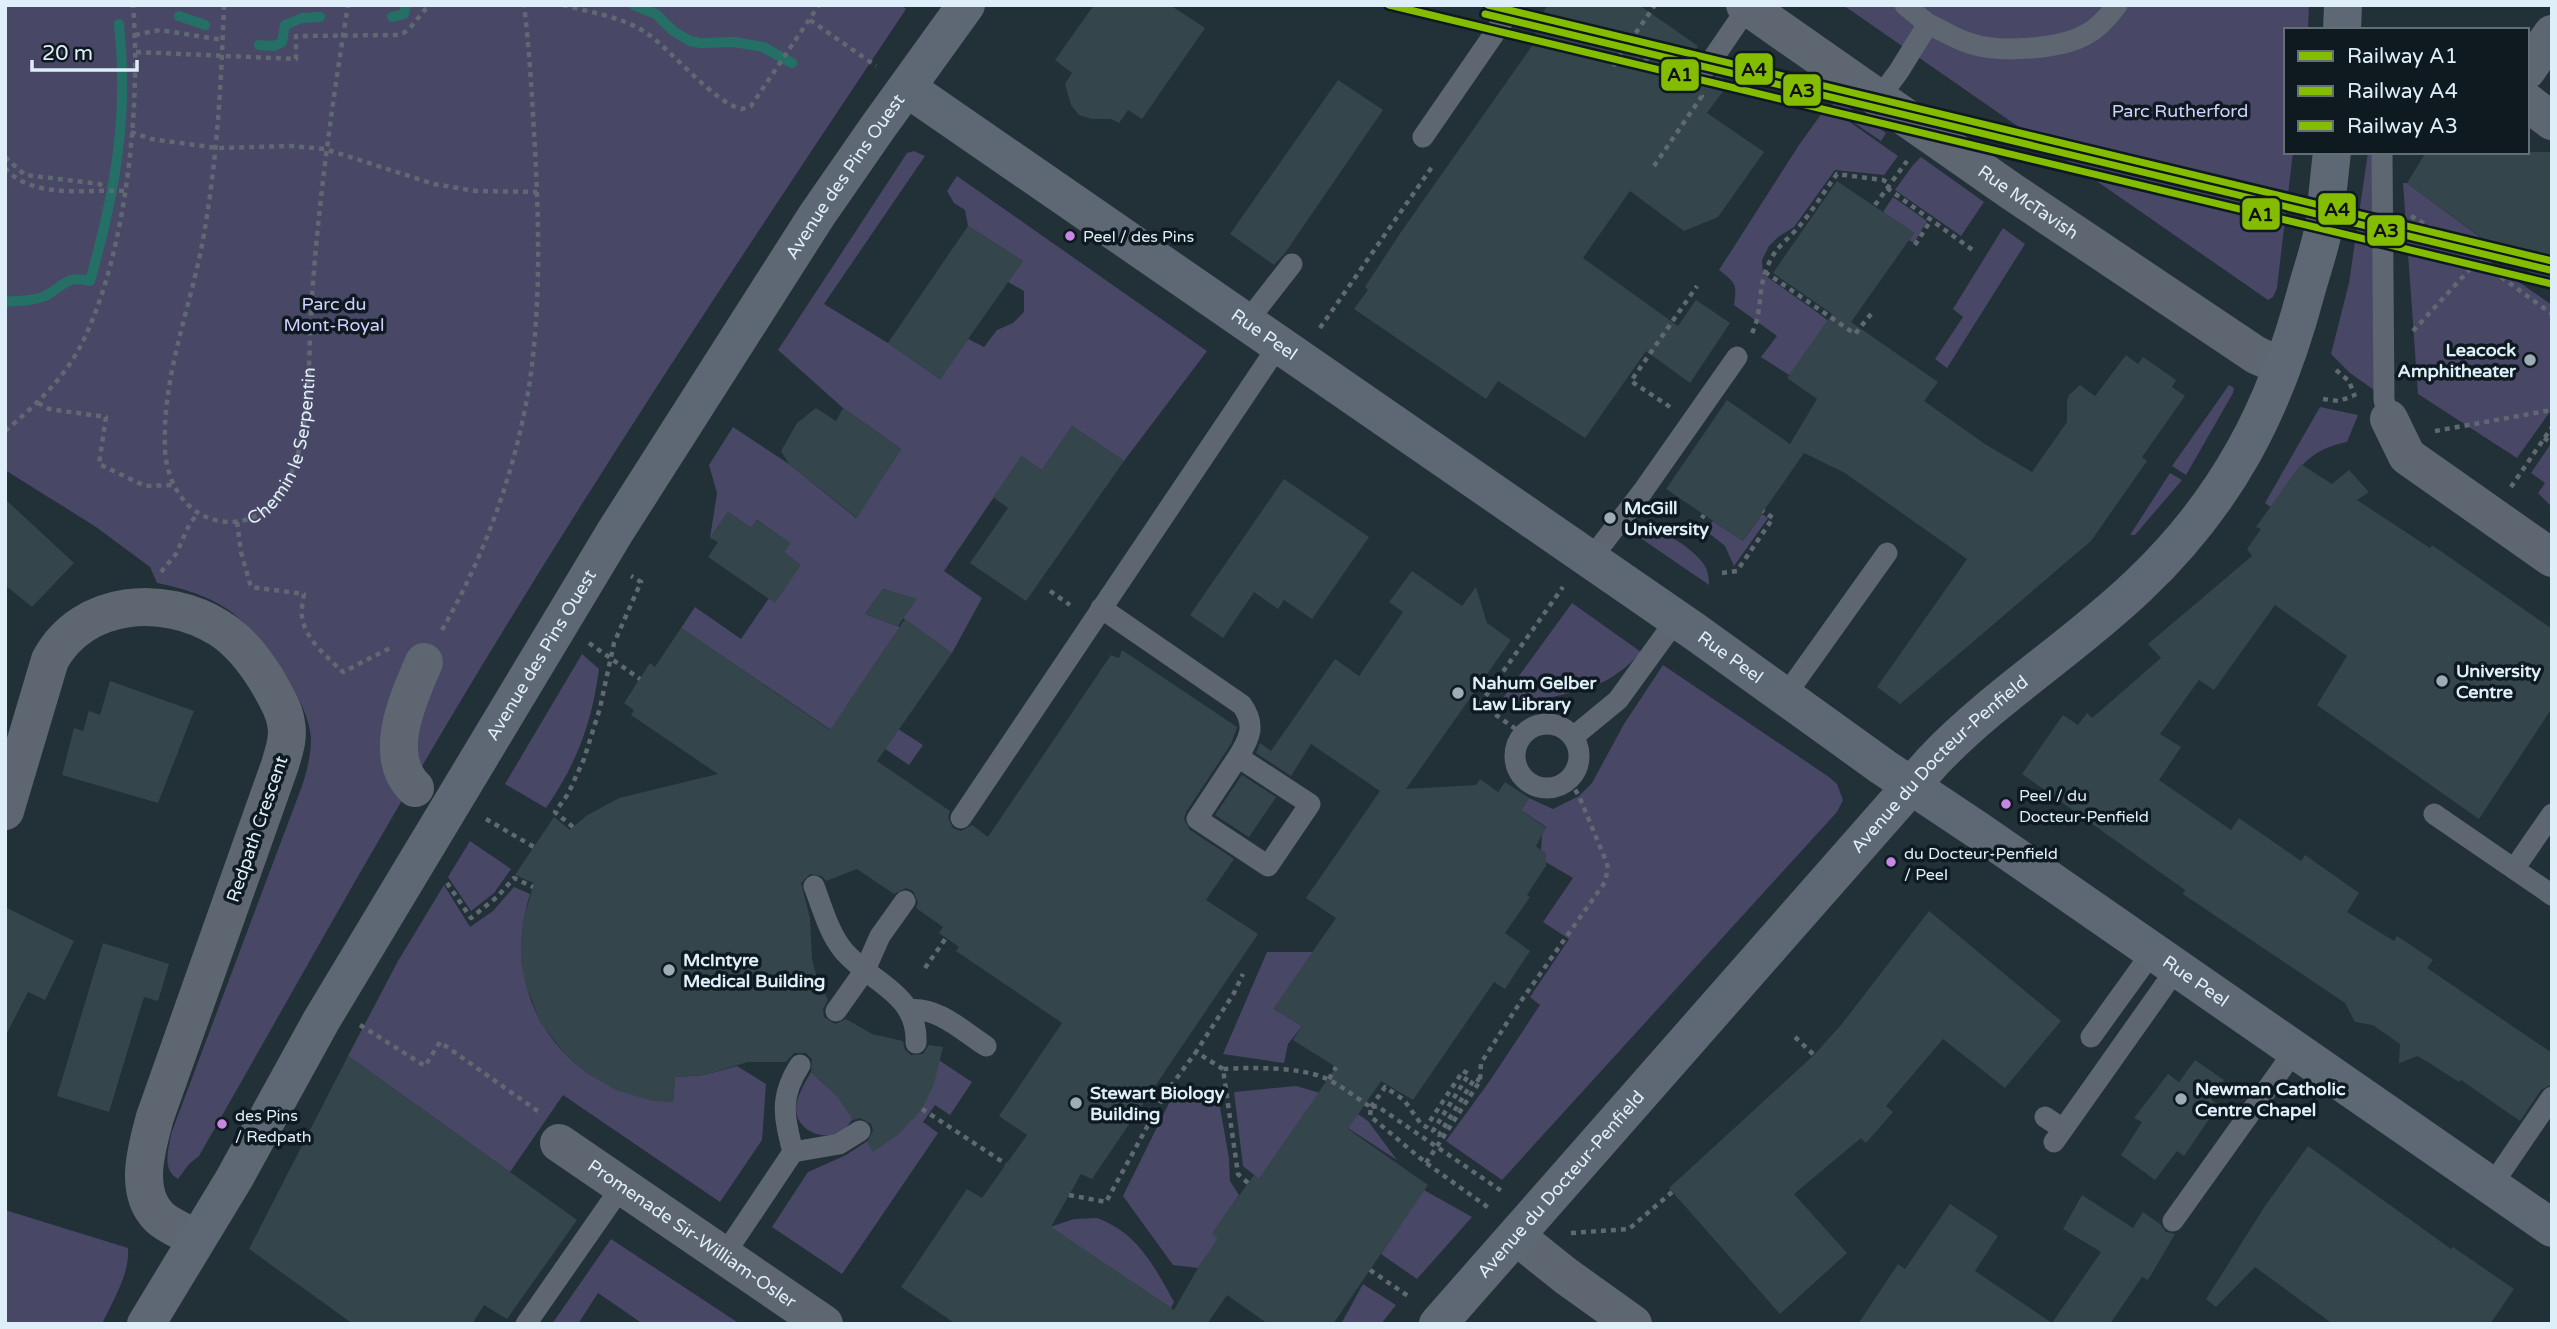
<svg xmlns="http://www.w3.org/2000/svg" width="2557" height="1329" viewBox="0 0 2557 1329" font-family="'Varela Round',sans-serif">
<style>
.green{fill:#484766}
.lines{fill:none;stroke-linecap:round;stroke-linejoin:round}
.stream{stroke:#257066;stroke-width:10}
.building{fill:#34464b}
.path{stroke:#606972;stroke-width:4.5;stroke-dasharray:5 5;stroke-linecap:butt}
.lane{stroke:#5d6671;stroke-width:21}
.street{stroke:#5d6671;stroke-width:38}
.secondary{stroke:#5e6774;stroke-width:38}
.rail-1-casing{stroke:#0e1920;stroke-width:12}
.rail-2-casing{stroke:#0e1920;stroke-width:12}
.rail-3-casing{stroke:#0e1920;stroke-width:12}
.rail-1{stroke:#84bd00;stroke-width:7}
.rail-2{stroke:#84bd00;stroke-width:7}
.rail-3{stroke:#84bd00;stroke-width:7}
.bus-dot{fill:#c787e3;stroke:#0e1920;stroke-width:2.5}
.poi-dot{fill:#9dacb5;stroke:#0e1920;stroke-width:2.5}
.labels{text-anchor:middle;stroke-width:7;stroke-linejoin:round;paint-order:stroke}
.bus-label{font-size:16px;fill:#dfeff9;stroke:#0e1920;text-anchor:start}
.park-label{font-size:18px;fill:#d2d0ff;stroke:#0e1920}
.street-label{font-size:18px;fill:#dfeff9;stroke:#0e1920}
.poi-label{font-size:18px;font-weight:bold;fill:#dfeff9;stroke:#0e1920;text-anchor:start}
.line-badge{stroke:#0e1920;stroke-width:2.5}
.pale-badge-label{font-size:19px;text-anchor:middle;font-weight:bold;fill:#111}
</style>
<rect width="100%" height="100%" fill="#223038"/>
<!-- green -->
<path class="green" d="M5 5H901L906 9C742 255 578 501 428 756 350 888 275 1023 199 1156L189 1164 178 1179C161 1169 169 1149 171 1134L302 786C307 771 311 755 311 738 309 700 259 630 227 609 206 595 182 588 157 583L150 567 96 527 5 470Z
M1843 5H2309L2308 30H2286V152H2293L2277 288 2273 297 2268 300Z
M1837 99 1886 133 1881 141 1831 107Z
M1827 106 1898 156 1884 175 1835 170 1794 227 1778 237 1769 246 1762 260 1763 274 1821 315 1853 341 1789 375 1761 357 1777 336 1734 305C1737 284 1736 283 1719 270L1799 145Z
M914 151 925 156 824 304 888 343 940 379 968 339 984 347 997 330 1013 323 1024 312V291L1008 282 1023 261 968 226 965 210 954 203 947 191 957 176 1207 351 1124 461 1072 426 1042 470 1021 457 944 571 982 598 952 653 903 618 916 599 883 589 865 614 900 627 847 705 898 729 923 745 909 765 841 719 831 730 681 628 695 607 741 639 769 598 775 602 800 565 784 552 790 543 757 520 751 528 728 512 710 538 717 493 709 465 733 427 789 464 856 518 901 449 843 408 778 350 907 153Z
M2368 152H2372L2374 390 2350 373 2331 354 2349 283Z
M1921 157 1984 202 1961 236 1895 190 1913 165Z
M2403 183H2407L2499 251 2491 263 2552 305V409L2517 458 2418 394Z
M1893 197 1927 221 1914 243 1909 240 1914 233 1883 212Z
M2003 228 2025 244 1947 368 1935 359 1963 317 1953 309Z
M2229 385 2234 388 2233 393 2186 475 2172 466Z
M2320 407 2358 415 2347 442C2305 450 2294 475 2271 507L2265 503Z
M2552 442V507L2538 493 2545 483 2531 473Z
M2170 473 2182 480 2135 535H2130Z
M1762 514 1768 518 1734 566 1725 546 1706 531 1713 521 1743 541Z
M1637 524C1656 524 1692 548 1703 563 1708 570 1709 577 1709 585L1626 528Z
M1572 603 1641 652C1631 663 1621 672 1607 680 1588 690 1520 707 1500 702Z
M582 654 599 669C592 723 577 763 546 808L505 784Z
M1663 665 1829 777 1837 784 1843 800 1837 812 1502 1180 1446 1141 1489 1082 1540 1005 1530 997 1569 939 1543 922 1573 878 1544 861 1546 854 1541 850 1542 835 1546 827 1521 810 1529 798 1553 809 1579 796 1592 783 1624 724Z
M470 841 511 869 494 893 471 911 448 877Z
M444 885 470 927 493 911 514 887 530 894C497 999 565 1093 673 1102L675 1077 704 1075 737 1066 766 1084 762 1140 720 1202 563 1095 510 1172 348 1056 398 961Z
M1267 952H1313L1274 1009 1302 1026 1288 1044 1284 1063 1223 1054Z
M937 1059 972 1082 950 1115 935 1105 923 1122 938 1133 842 1274 772 1227 808 1172 846 1155 898 1121Z
M811 1072 837 1096 853 1119C849 1123 847 1128 842 1131 824 1142 796 1131 796 1108 797 1095 805 1083 811 1072Z
M1296 1086 1331 1096 1368 1121 1397 1160 1311 1104 1259 1179 1243 1166 1234 1092Z
M1218 1096 1229 1158 1230 1181 1239 1195 1213 1233 1218 1239 1198 1268 1173 1265 1123 1196 1171 1099Z
M1424 1190 1472 1217 1417 1279 1381 1254Z
M5 1210 128 1248C130 1274 113 1300 102 1324H5Z
M1097 1218C1138 1233 1154 1266 1174 1302L1171 1308 1050 1227 1074 1219Z
M611 1239 740 1324H643L598 1293 578 1324H552Z
M1363 1284 1396 1305 1381 1324H1341Z"/>
<g class="lines">
<!-- stream -->
<path class="stream" d="M634 5 656 14 673 31 690 41 701 43 734 42 763 47 792 63
M179 16 205 25
M392 17 404 14 406 5
M259 45 274 46 282 42 285 25 302 18 320 17
M5 302C18 300 32 302 45 296 64 286 66 275 90 281 115 193 129 116 119 24"/>
</g>
<!-- building -->
<path class="building" d="M1094 5H1170L1205 28 1142 119 1128 110 1119 123 1111 119H1092L1079 115 1071 105 1065 84 1072 73 1055 60Z
M1548 5H1639L1698 46 1691 56 1696 59 1694 67 1696 73 1707 80 1718 75 1729 83 1707 113 1764 152 1718 217 1684 231 1630 191 1583 258 1678 326 1696 300 1730 323 1690 383 1646 351 1585 438 1498 381 1486 399 1354 309 1368 290 1365 287 1401 232 1539 36 1531 30Z
M1338 80 1383 110 1285 253 1274 265 1230 234Z
M2426 152H2552V289L2407 183Z
M1837 181 1914 233 1851 322 1938 382 1924 401 1985 444 2032 472 2067 422V401L2069 395 2080 385 2095 396 2126 355 2138 364 2143 357 2176 380 2172 387 2185 396 2142 457 2147 461 2091 541 1900 704 1877 687 1967 559 1845 473 1804 453 1743 541 1666 489 1727 400 1790 444 1817 399 1787 378 1832 314 1773 273Z
M968 226 1023 261 940 379 888 343Z
M816 408 836 421 843 408 901 449 857 518 789 464 781 451 797 423Z
M1072 426 1124 461 1026 601 970 563 1008 508 993 497 1022 456 1042 470Z
M2301 464 2332 484 2349 470 2369 492 2357 500 2430 548 2432 545 2552 629V708L2479 819 2317 705 2347 656 2275 605 2214 690 2199 680 2160 734 2181 747 2159 780 2231 830 2239 818 2301 861 2305 855 2359 893 2347 912 2394 941 2397 936 2433 960 2427 968 2552 1053V1084L2541 1090 2520 1121 2461 1080 2459 1082 2418 1056 2399 1063 2400 1044 2373 1025 2355 1022 2345 1003 2183 894 2185 890 2022 774 2063 715 2078 725 2087 713 2092 718 2161 658 2148 644 2252 556 2247 549 2261 529 2256 527Z
M1284 479 1369 537 1312 619 1284 600 1278 609 1254 592 1223 638 1190 615Z
M5 499 74 563 32 607 5 585Z
M728 512 751 528 756 520 791 543 784 552 801 565 775 603 708 557 718 542 710 538Z
M1412 571 1462 606 1476 587 1487 623 1511 640 1406 789 1476 785 1480 779 1498 792 1505 782 1529 798 1521 810 1546 828 1536 846 1546 854V866L1527 895 1530 897 1505 933 1530 951 1505 989 1494 982 1413 1100 1381 1081 1348 1129 1428 1185 1333 1324H1268L1227 1295 1207 1324H956L901 1287 967 1189 982 1198 1027 1135 999 1116 1062 1023 956 951 959 947 939 933 943 927 916 908 918 902 913 891 906 888 894 894 857 869 826 881 822 876 810 874 801 883 810 918 812 959 817 978 828 1000 823 1009 824 1017 835 1024 846 1019 872 1034 903 1041 905 1050 911 1055 923 1054 929 1045 943 1047 934 1084 922 1109 899 1134 873 1152 867 1142 873 1131 871 1124 860 1118 853 1120 837 1096 811 1072 812 1059 806 1053H794L786 1062H748L704 1075 675 1077 673 1102 652 1101 616 1090 588 1074 564 1053 540 1022 526 985 521 962 523 921 534 883 515 875 554 817 570 830 586 816 619 798 718 774 631 715 634 710 624 703 650 663 655 667 681 628 830 730 905 619 952 653 877 761 950 811 948 818 953 828 961 831 972 825 988 837 1111 655 1119 658 1122 650 1237 727 1231 744 1186 812 1184 819 1190 830 1234 859 1206 900 1258 934 1092 1179 1081 1174 1051 1227 1174 1310 1198 1268 1218 1239 1212 1233 1254 1175 1259 1179 1336 1067 1293 1040 1302 1026 1273 1009 1336 918 1306 898 1380 791 1311 744 1291 776 1256 753 1260 743 1271 751 1335 659 1359 676 1403 612 1389 602Z
M883 589 917 599 898 626 865 614Z
M110 681 194 711 158 803 62 775 74 728 83 731 89 711 100 715Z
M1242 775 1276 797 1249 837 1215 815Z
M5 907 74 941 45 1000 28 992 5 1037Z
M1929 911 2061 1021 2005 1088 1943 1039 1886 1106 1893 1112 1866 1143 1861 1138 1794 1194 1847 1253 1780 1314 1669 1188 1814 1055 1841 1025Z
M103 943 169 964 158 1001 144 997 109 1112 57 1096Z
M348 1056 577 1220 507 1319 484 1305 472 1324H353L249 1249Z
M2195 1060 2224 1080 2211 1099 2218 1106 2184 1156 2177 1151 2155 1180 2121 1155 2142 1122 2134 1118 2168 1074 2179 1082Z
M2308 1146 2451 1249 2453 1247 2514 1289 2490 1324H2333L2255 1267 2216 1307 2206 1299 2265 1206Z
M2082 1195 2133 1228 2143 1212 2160 1224 2166 1232 2175 1234 2148 1280 2142 1277 2110 1324H1858L1898 1264 1905 1269 1950 1204 1998 1236 1975 1271 2052 1323 2101 1252 2063 1229Z"/>
<g class="lines">
<!-- path -->
<g class="path">
<path id="s1" d="M224 5C221 86 217 165 202 245 189 311 162 379 165 448 166 486 190 522 231 522 244 522 257 517 267 508 282 492 294 472 299 450 312 395 308 338 313 283 320 190 333 98 348 5"/>
<path d="M563 5C590 12 622 17 645 32 672 50 715 104 742 109L751 106 819 5"/>
<path d="M810 20 876 66"/>
<path d="M135 35 160 30 223 40"/>
<path d="M1627 48 1685 85"/>
<path d="M136 52 296 59V36L400 35C414 28 418 15 430 5"/>
<path d="M1613 66 1655 5"/>
<path d="M131 132 151 139 217 148 291 146 325 149 434 184 476 191 537 192"/>
<path d="M5 157 25 175 100 184 105 189"/>
<path d="M1654 166 1702 96 1698 94"/>
<path d="M5 168C33 200 87 189 125 191"/>
<path d="M1887 188 1974 251"/>
<path d="M1875 205 1907 161"/>
<path d="M2411 216 2481 257 2486 266 2552 314"/>
<path d="M1915 245 1931 220"/>
<path d="M1765 272 1855 334 1871 314"/>
<path d="M1320 328 1434 164"/>
<path d="M2413 331 2481 257"/>
<path d="M1752 333C1762 314 1758 291 1766 270 1775 248 1779 248 1795 231 1810 215 1823 193 1837 174L1883 180 1890 184"/>
<path d="M2336 370 2349 381 2355 397"/>
<path d="M2323 399 2339 401 2353 396"/>
<path d="M38 403 49 409 106 417 99 464 145 486 173 485"/>
<path d="M1670 407 1631 381 1697 286"/>
<path d="M5 431C37 404 66 377 84 339 127 250 141 103 133 5"/>
<path d="M2435 431 2552 410"/>
<path d="M2544 438 2552 443"/>
<path d="M2511 487 2552 427"/>
<path d="M237 522 241 552 251 587 304 594C303 601 301 610 302 617 305 639 328 658 343 672L390 648"/>
<path d="M1691 535 1704 515"/>
<path d="M161 572 176 554 190 523 198 514"/>
<path d="M1722 573 1737 571 1773 518 1763 511"/>
<path d="M1050 591 1070 605"/>
<path d="M442 630C485 555 515 472 529 387 541 308 539 227 535 148 532 100 530 53 524 5"/>
<path d="M589 643 640 679"/>
<path d="M1471 697 1524 735"/>
<path d="M1480 704 1563 587"/>
<path d="M486 819 534 847"/>
<path d="M573 827 555 812 568 794 584 759 600 708 614 643 641 582 631 576"/>
<path d="M447 883 471 918 497 897 514 878 533 887"/>
<path d="M925 968 946 938"/>
<path d="M360 1025 425 1066 440 1042 539 1112"/>
<path d="M1795 1037 1814 1055"/>
<path d="M1223 1069 1196 1052 1234 993 1243 974"/>
<path d="M1329 1079 1336 1067"/>
<path d="M1371 1107 1385 1087 1404 1100 1421 1124 1426 1127 1463 1071 1469 1074 1433 1131 1439 1135 1475 1078 1480 1081"/>
<path d="M1372 1107 1377 1106 1503 1192"/>
<path d="M922 1109 1006 1164"/>
<path d="M1426 1163 1480 1081 1481 1063 1521 1001 1605 882 1608 868 1606 861 1579 796 1569 780"/>
<path d="M1248 1183 1238 1174 1223 1069C1251 1067 1299 1067 1325 1078 1341 1085 1356 1098 1371 1107L1370 1116 1426 1163 1489 1208"/>
<path d="M1069 1195 1106 1202 1165 1094 1196 1052"/>
<path d="M1571 1233 1629 1229 1672 1192"/>
<path d="M1370 1270 1411 1298"/>
</g>
<!-- lane -->
<path class="lane" d="M1905 5 1928 24
M1707 67 1748 7
M1879 98 1899 71 1928 24C1942 30 1957 40 1972 44 2000 53 2060 49 2085 35 2097 29 2109 16 2117 5
M1423 137 1514 5
M2382 152 2384 400 2389 419
M1246 323 1292 264
M1590 560 1643 491 1737 357
M1101 608 1242 705C1256 725 1250 738 1238 757L1310 804 1268 866 1197 819 1238 757
M1785 696 1887 553
M1515 756a32 32 0 1 1 64 0a32 32 0 1 1-64 0Z
M1573 737 1618 700 1676 620
M2434 814 2552 895
M961 818 1278 346
M2514 869 2552 814
M814 886C822 907 829 933 843 950 870 983 918 992 916 1043
M908 1010C936 1005 964 1032 986 1046
M836 1011 865 970 880 936 905 901
M2091 1037 2153 951
M2045 1117 2063 1129
M2054 1142 2177 968
M793 1152 839 1144 860 1131
M2492 1185 2552 1097
M2173 1221 2295 1050
M724 1255 793 1152C784 1117 779 1097 800 1065
M526 1324 622 1186"/>
<!-- street -->
<g class="street">
<path id="s2" d="M1745 5 2011 191 2256 355 2282 367"/>
<path d="M2527 70 2552 34"/>
<path d="M2527 102 2552 121"/>
<path d="M2389 419 2407 456 2552 558"/>
<path d="M415 788C381 755 409 697 424 662"/>
<path d="M5 811 50 660C83 599 165 594 219 628 240 641 254 660 266 679 274 693 284 708 286 723 289 738 284 751 280 765L155 1117C147 1147 133 1191 159 1217 168 1226 185 1232 197 1239"/>
<path id="s3" d="M559 1143 824 1324"/>
<path d="M1516 1236 1566 1276 1633 1324"/>
</g>
<!-- secondary -->
<g class="secondary">
<path d="M2342 30 2343 5"/>
<path id="s4" d="M907 88 1694 631 1883 767 1979 831 2552 1228"/>
<path id="s5" d="M146 1324 234 1179 321 1021 615 532 817 215 878 127 966 5"/>
<path id="s6" d="M1438 1324 1933 761C1995 696 2073 648 2138 586 2227 502 2275 409 2306 292 2312 270 2320 248 2324 226 2327 201 2329 177 2332 152"/>
</g>
<defs>
<path id="rail-1" d="M1389 5 2552 284"/>
<path id="rail-2" d="M1488 5 2552 261"/>
<path id="rail-3" d="M1485 14 2550 270"/>
</defs>
<!-- rail-1 casing -->
<use href="#rail-1" class="rail-1-casing"/>
<!-- rail-2 casing -->
<use href="#rail-2" class="rail-2-casing"/>
<!-- rail-3 casing -->
<use href="#rail-3" class="rail-3-casing"/>
<!-- rail-1 -->
<use href="#rail-1" class="rail-1"/>
<!-- rail-2 -->
<use href="#rail-2" class="rail-2"/>
<!-- rail-3 -->
<use href="#rail-3" class="rail-3"/>
</g>
<!-- markers -->
<g class="bus-dot">
<circle cx="1070" cy="236" r="6"/>
<circle cx="2006" cy="804" r="6"/>
<circle cx="1891" cy="862" r="6"/>
<circle cx="222" cy="1124" r="6"/>
</g>
<g class="poi-dot">
<circle cx="2530" cy="360" r="7"/>
<circle cx="1610" cy="518" r="7"/>
<circle cx="2442" cy="681" r="7"/>
<circle cx="1458" cy="693" r="7"/>
<circle cx="669" cy="970" r="7"/>
<circle cx="2181" cy="1099" r="7"/>
<circle cx="1076" cy="1103" r="7"/>
</g>
<g class="labels">
<!-- bus labels -->
<g class="bus-label">
<text x="1083" y="242">Peel / des Pins</text>
<text x="2019" y="801">Peel / du<tspan x="2019" dy="21">Docteur-Penfield</tspan></text>
<text x="1904" y="859">du Docteur-Penfield<tspan x="1904" dy="21">/ Peel</tspan></text>
<text x="235" y="1121">des Pins<tspan x="235" dy="21">/ Redpath</tspan></text>
</g>
<!-- park labels -->
<g class="park-label">
<text x="2180" y="117">Parc Rutherford</text>
<text x="334" y="310">Parc du<tspan x="334" dy="21">Mont-Royal</tspan></text>
</g>
<!-- street labels -->
<g class="street-label">
<text dy="6" stroke="none"><textPath href="#s5" startOffset="1344">Avenue des Pins Ouest</textPath></text>
<text dy="6" stroke="none"><textPath href="#s2" startOffset="345">Rue McTavish</textPath></text>
<text dy="6" stroke="none"><textPath href="#s4" startOffset="434">Rue Peel</textPath></text>
<text dy="6" stroke="none"><textPath href="#s1" startOffset="662">Chemin le Serpentin</textPath></text>
<text dy="6" stroke="none"><textPath href="#s5" startOffset="777">Avenue des Pins Ouest</textPath></text>
<text dy="6" stroke="none"><textPath href="#s4" startOffset="1001">Rue Peel</textPath></text>
<text dy="6" stroke="none"><textPath href="#s6" startOffset="752">Avenue du Docteur-Penfield</textPath></text>
<text transform="translate(257 829) rotate(-71)" y="6">Redpath Crescent</text>
<text dy="6" stroke="none"><textPath href="#s4" startOffset="1568">Rue Peel</textPath></text>
<text dy="6" stroke="none"><textPath href="#s6" startOffset="186">Avenue du Docteur-Penfield</textPath></text>
<text dy="6" stroke="none"><textPath href="#s3" startOffset="161">Promenade Sir-William-Osler</textPath></text>
</g>
<!-- poi labels -->
<g class="poi-label">
<text x="2516" y="356" text-anchor="end">Leacock<tspan x="2516" dy="21">Amphitheater</tspan></text>
<text x="1624" y="514">McGill<tspan x="1624" dy="21">University</tspan></text>
<text x="2456" y="677">University<tspan x="2456" dy="21">Centre</tspan></text>
<text x="1472" y="689">Nahum Gelber<tspan x="1472" dy="21">Law Library</tspan></text>
<text x="683" y="966">McIntyre<tspan x="683" dy="21">Medical Building</tspan></text>
<text x="2195" y="1095">Newman Catholic<tspan x="2195" dy="21">Centre Chapel</tspan></text>
<text x="1090" y="1099">Stewart Biology<tspan x="1090" dy="21">Building</tspan></text>
</g>
</g>
<g class="line-badge">
<rect x="1734" y="52" width="40" height="34" rx="7" fill="#84bd00"/>
<rect x="1660" y="58" width="40" height="34" rx="7" fill="#84bd00"/>
<rect x="1782" y="73" width="40" height="34" rx="7" fill="#84bd00"/>
<rect x="2317" y="192" width="40" height="34" rx="7" fill="#84bd00"/>
<rect x="2241" y="197" width="40" height="34" rx="7" fill="#84bd00"/>
<rect x="2366" y="214" width="40" height="33" rx="7" fill="#84bd00"/>
</g>
<g class="pale-badge-label">
<text x="1754" y="76">A4</text>
<text x="1680" y="81">A1</text>
<text x="1802" y="97">A3</text>
<text x="2337" y="216">A4</text>
<text x="2261" y="221">A1</text>
<text x="2386" y="237">A3</text>
</g>
<!-- border -->
<rect width="2557" height="1329" fill="none" stroke="#dfeff9" stroke-width="14"/>
<!-- legend -->
<rect x="2284" y="28" width="245" height="126" fill="#0e1920" stroke="#626f77" stroke-width="2"/>
<rect x="2298" y="51" width="35" height="10" fill="#84bd00" stroke="#626f77" stroke-width="2"/>
<text x="2347" y="63" font-size="21" fill="#dfeff9">Railway A1</text>
<rect x="2298" y="86" width="35" height="10" fill="#84bd00" stroke="#626f77" stroke-width="2"/>
<text x="2347" y="98" font-size="21" fill="#dfeff9">Railway A4</text>
<rect x="2298" y="121" width="35" height="10" fill="#84bd00" stroke="#626f77" stroke-width="2"/>
<text x="2347" y="133" font-size="21" fill="#dfeff9">Railway A3</text>
<!-- scale -->
<path d="M32 60v10h105v-10" fill="none" stroke="#dfeff9" stroke-width="3.5"/>
<text x="42" y="60" font-size="21" fill="#dfeff9" stroke="#0e1920" stroke-width="5" paint-order="stroke">20 m</text>
</svg>
